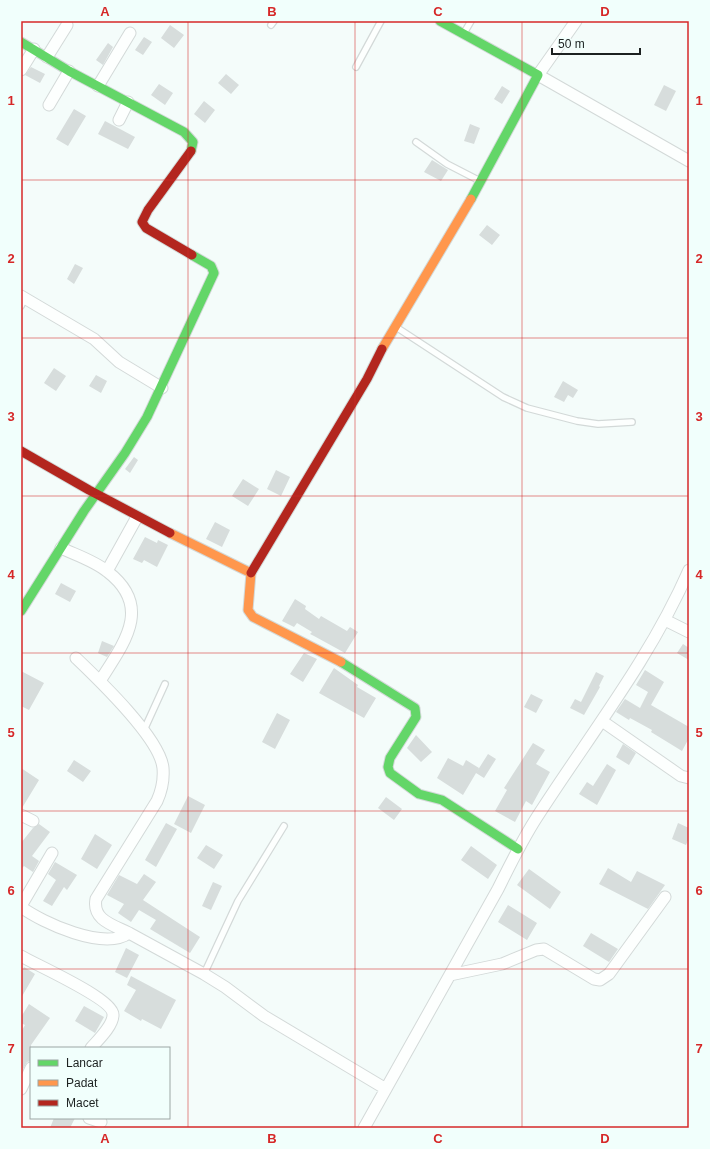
<svg xmlns="http://www.w3.org/2000/svg" width="710" height="1149" viewBox="0 0 710 1149" font-family="Helvetica,sans-serif">
<style>
.building{fill:#d7dddc}
.lines{fill:none;stroke-linecap:round;stroke-linejoin:round}
.lane-casing{stroke:#d3d9d8;stroke-width:8}
.street-casing{stroke:#d3d9d8;stroke-width:13}
.fast-casing{stroke:#d3d9d8;stroke-width:11}
.slow-casing{stroke:#d3d9d8;stroke-width:11}
.jam-casing{stroke:#d3d9d8;stroke-width:11}
.lane{stroke:#fdfffe;stroke-width:5.5}
.street{stroke:#fdfffe;stroke-width:11}
.fast{stroke:#63d668;stroke-width:9}
.slow{stroke:#ff974d;stroke-width:9}
.jam{stroke:#b3261e;stroke-width:9}
.grid{fill:none;stroke:#d62828;stroke-width:1;stroke-opacity:0.55}
.neatline{fill:none;stroke:#d62828;stroke-width:1.5}
.grid-label{font-size:13px;text-anchor:middle;font-weight:bold;fill:#d62828}
</style>
<rect width="100%" height="100%" fill="#f4fcfa"/>
<!-- building -->
<path class="building" d="M170 25 184 35 174 48 161 38Z
M144 37 152 42 143 55 135 50Z
M108 43 113 47 103 65 96 60Z
M31 67 45 74 40 83 25 75Z
M226 74 239 85 231 94 218 83Z
M159 84 173 93 165 105 151 95Z
M664 85 676 91 666 111 654 105Z
M502 86 510 91 502 104 494 99Z
M204 101 215 110 205 123 194 114Z
M74 109 86 116 68 146 56 139Z
M105 121 135 137 128 149 98 134Z
M470 124 480 128 474 144 464 141Z
M432 160 448 170 441 181 424 172Z
M487 225 500 235 492 245 479 235Z
M75 264 83 268 74 284 67 279Z
M54 368 66 376 56 391 44 383Z
M96 375 107 381 101 393 89 386Z
M563 381 578 390 573 398 568 395 564 402 554 397Z
M134 457 138 460 130 473 125 469Z
M276 470 290 477 281 496 267 489Z
M243 479 259 489 248 506 232 496Z
M215 522 230 530 222 547 206 539Z
M145 537 157 543 158 540 168 545 157 567 144 560 142 563 133 559Z
M61 583 76 591 70 602 55 594Z
M295 599 306 606 305 609 319 619 321 616 347 631 350 627 358 632 345 653 314 636 310 634 312 632 297 623 294 627 282 621Z
M102 641 114 646 107 657 98 653Z
M683 644 689 648V660L677 653Z
M304 653 317 659 303 682 290 674Z
M334 668 358 685 357 687 376 698 364 718 319 693Z
M645 670 664 682 651 705 689 727V738L682 751 651 732 652 730 630 718 629 720 616 712 625 699 640 708 648 692 636 685Z
M21 671 44 683 29 710 21 706Z
M596 672 604 676 599 686 600 687 584 715 570 708 575 699 581 702Z
M531 694 543 700 536 713 524 707Z
M277 713 290 720 275 749 262 742Z
M416 735 432 752 421 762 407 748Z
M533 743 545 750 536 764 550 772 532 805 526 801 515 822 495 811 507 790 504 788Z
M623 744 636 753 629 765 616 757Z
M488 754 496 759 484 778 476 773Z
M448 758 463 766 466 760 479 768 463 795 437 778Z
M74 760 91 771 83 782 67 771Z
M607 764 616 770 597 805 579 794 587 782 593 786Z
M21 768 39 780 22 808H21Z
M188 796 205 805 191 833 174 824Z
M386 797 402 809 394 820 378 808Z
M166 823 177 829 156 867 145 860Z
M678 823 689 828V838L686 845 672 839Z
M39 824 50 832 32 856 39 861 33 872 24 866 21 869V843L33 828Z
M95 834 112 845 97 869 81 859Z
M206 845 223 855 214 869 197 858Z
M471 846 497 865 488 879 461 860Z
M55 862 77 875 67 890 64 887 52 906 43 901 56 880 48 874Z
M608 868 631 882 637 871 665 885 648 909 599 884Z
M529 869 561 892 550 909 517 885Z
M144 874 156 882 143 900 200 937 190 953 150 929 156 920 139 910 131 922 118 913 124 904 107 895 119 875 137 884Z
M213 882 222 886 211 910 202 906Z
M508 905 537 923 527 940 498 922Z
M591 933 618 949 609 962 583 946Z
M126 948 139 955 127 978 115 972Z
M24 967 35 974 21 998V973Z
M131 976 176 1000 161 1029 142 1019 141 1021 124 1011 136 990 127 985Z
M29 1004 50 1018 31 1045V1061L27 1062 21 1073V1032L25 1025 21 1023V1017Z
M84 1006 104 1017 95 1033 75 1021Z
M54 1118H75L70 1128H50Z"/>
<g class="lines">
<defs>
<path id="lane" d="M271 25 274 21
M464 33 471 21
M356 67 381 21
M416 142 447 164 480 181
M21 306 25 298
M396 327 503 397 527 408 577 421 598 424 632 422
M144 730 165 684
M204 974 238 901 284 826"/>
<path id="street" d="M576 21 538 75 689 161
M47 57 67 25
M21 70 34 49
M98 86 130 33
M49 105 69 71
M119 120 128 102
M21 296 94 339 119 362 162 388
M61 548C76 555 95 561 108 572 153 607 124 643 100 681
M107 571 137 517
M665 620 689 632
M76 658C99 680 160 738 163 768 164 780 162 790 157 801L96 899C92 920 113 925 129 933
M602 721 681 776 689 778
M21 815 33 821
M21 906 52 853
M21 907C43 923 104 951 129 933L204 974 225 987 264 1016 386 1089
M21 956C36 965 114 999 113 1015 113 1026 98 1040 91 1048
M450 975 502 964 536 950 544 949 594 979 600 980 609 974 665 897
M21 1089 31 1068
M89 1118 101 1122
M364 1128 498 889C510 865 522 840 537 817 589 736 650 659 689 570"/>
<path id="fast" d="M440 21 538 75 471 199
M21 42 69 71 184 132 193 142 191 151
M21 611 84 511 125 453 147 417 214 273 211 266 192 255
M341 662 415 708 416 717 390 758 388 767 390 773 419 794 442 800 518 849"/>
<path id="slow" d="M382 349 471 199
M170 533 251 573 248 610 253 617 341 662"/>
<path id="jam" d="M191 151 148 210 142 222 146 228 192 255
M21 451 89 490 170 533
M251 573 367 379 382 349"/>
</defs>
<!-- lane casing -->
<use href="#lane" class="lane-casing"/>
<!-- street casing -->
<use href="#street" class="street-casing"/>
<!-- fast casing -->
<use href="#fast" class="fast-casing"/>
<!-- slow casing -->
<use href="#slow" class="slow-casing"/>
<!-- jam casing -->
<use href="#jam" class="jam-casing"/>
<!-- lane -->
<use href="#lane" class="lane"/>
<!-- street -->
<use href="#street" class="street"/>
<!-- fast -->
<use href="#fast" class="fast"/>
<!-- slow -->
<use href="#slow" class="slow"/>
<!-- jam -->
<use href="#jam" class="jam"/>
</g>
<!-- grid -->
<path class="grid" d="M188 21V1128M355 21V1128M522 21V1128M21 180H689M21 338H689M21 496H689M21 653H689M21 811H689M21 969H689"/>
<!-- border -->
<rect width="710" height="1149" fill="none" stroke="#f1fffc" stroke-width="44"/>
<!-- legend -->
<rect x="30" y="1047" width="140" height="72" fill="#f1fffc" stroke="#9ca6a4"/>
<rect x="38" y="1060" width="20" height="6" fill="#63d668" stroke="#9ca6a4"/>
<text x="66" y="1067" font-size="12" fill="#1c2120">Lancar</text>
<rect x="38" y="1080" width="20" height="6" fill="#ff974d" stroke="#9ca6a4"/>
<text x="66" y="1087" font-size="12" fill="#1c2120">Padat</text>
<rect x="38" y="1100" width="20" height="6" fill="#b3261e" stroke="#9ca6a4"/>
<text x="66" y="1107" font-size="12" fill="#1c2120">Macet</text>
<!-- scale -->
<path d="M552 48v6h88v-6" fill="none" stroke="#1c2120" stroke-width="2"/>
<text x="558" y="48" font-size="12" fill="#1c2120" stroke="#f1fffc" stroke-width="3" paint-order="stroke">50 m</text>
<rect x="22" y="22" width="666" height="1105" class="neatline"/>
<g class="grid-label">
<text x="105" y="16">A</text>
<text x="272" y="16">B</text>
<text x="438" y="16">C</text>
<text x="605" y="16">D</text>
<text x="11" y="105">1</text>
<text x="699" y="105">1</text>
<text x="11" y="263">2</text>
<text x="699" y="263">2</text>
<text x="11" y="421">3</text>
<text x="699" y="421">3</text>
<text x="11" y="579">4</text>
<text x="699" y="579">4</text>
<text x="11" y="737">5</text>
<text x="699" y="737">5</text>
<text x="11" y="895">6</text>
<text x="699" y="895">6</text>
<text x="11" y="1053">7</text>
<text x="699" y="1053">7</text>
<text x="105" y="1143">A</text>
<text x="272" y="1143">B</text>
<text x="438" y="1143">C</text>
<text x="605" y="1143">D</text>
</g>
</svg>
